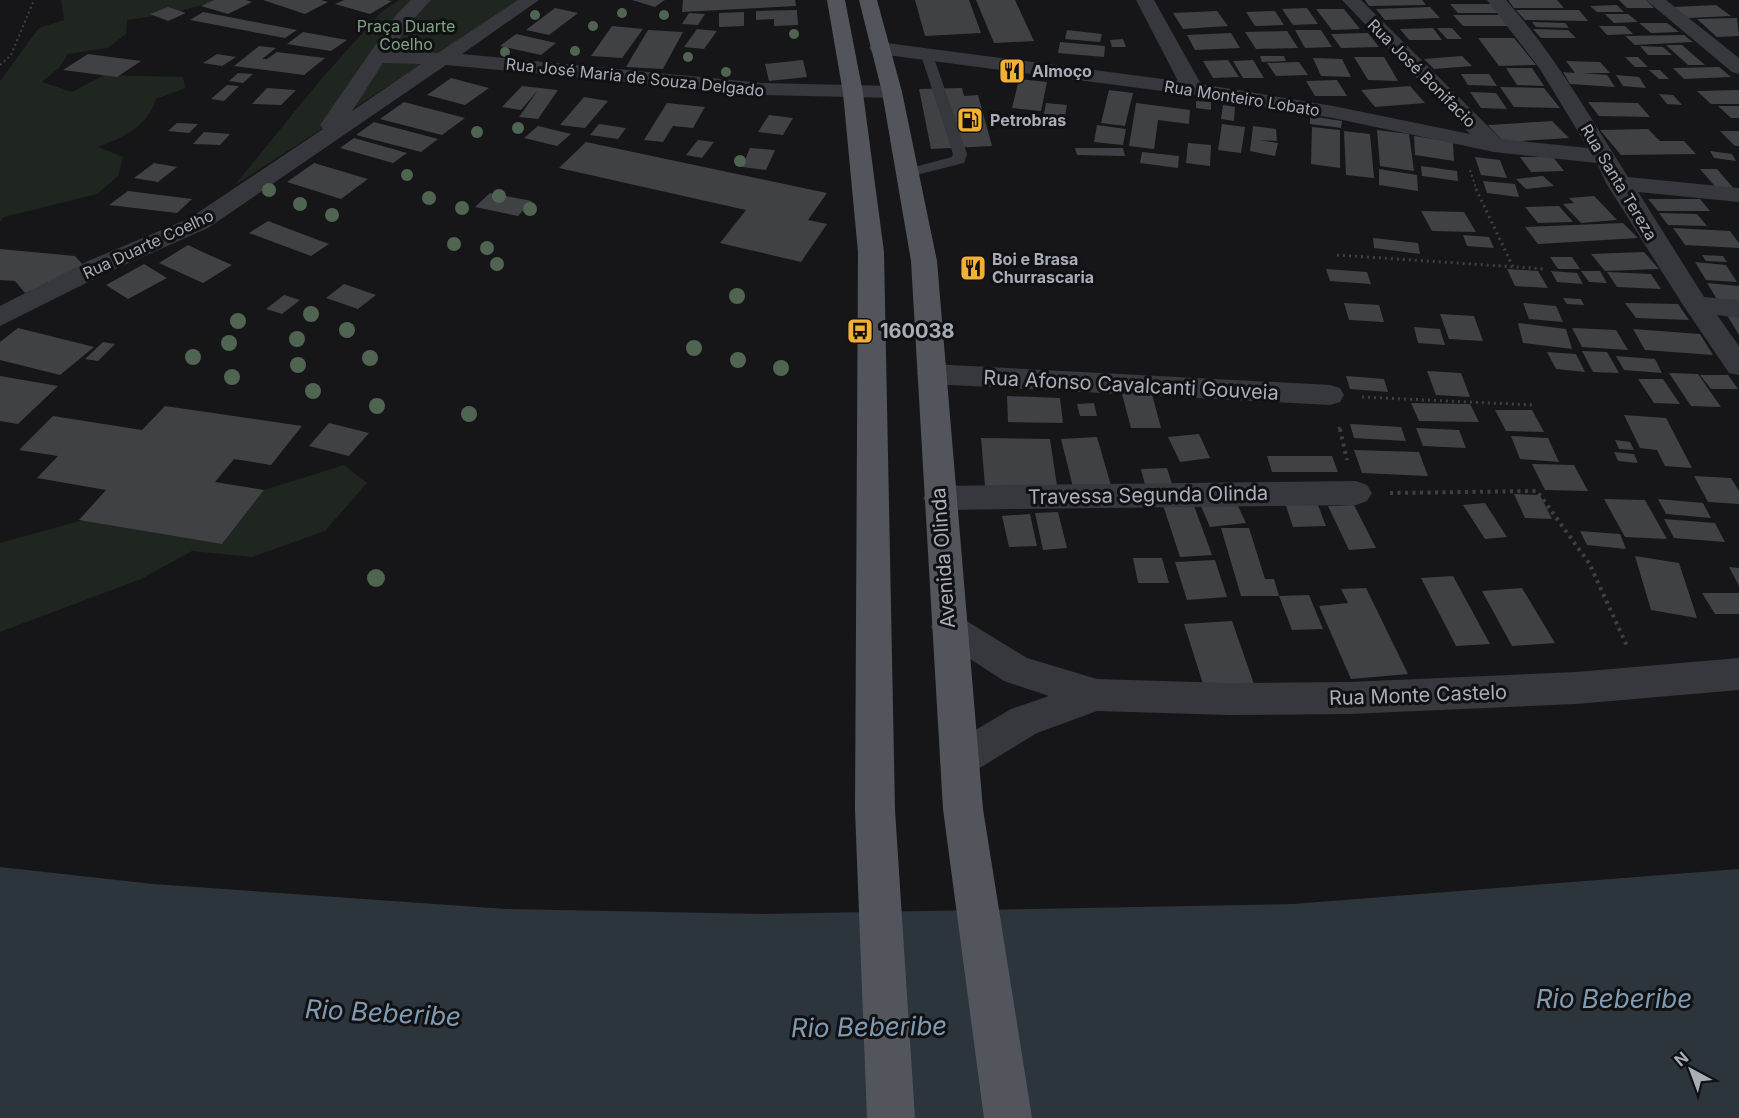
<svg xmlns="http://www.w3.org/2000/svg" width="1739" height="1118" viewBox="0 0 1739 1118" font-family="Inter,sans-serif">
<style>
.green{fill:#1e261f}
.water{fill:#2c353c}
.building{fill:#404145}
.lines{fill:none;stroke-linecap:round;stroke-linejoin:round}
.path-far2{stroke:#3d3f44;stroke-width:2;stroke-dasharray:2 3;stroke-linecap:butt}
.path-far1{stroke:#3d3f44;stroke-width:3;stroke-dasharray:2 4;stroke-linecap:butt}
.path{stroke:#3d3f44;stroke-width:4;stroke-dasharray:3 4.5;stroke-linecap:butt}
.service{fill:#37383d;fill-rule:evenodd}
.minor{fill:#37383d;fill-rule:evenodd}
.primary{fill:#53555c;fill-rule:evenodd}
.tree{fill:#506452}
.labels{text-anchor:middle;stroke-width:6;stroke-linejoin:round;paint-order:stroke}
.far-park-label{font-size:16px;fill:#7fa381;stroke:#111113}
.far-poi-label{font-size:16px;font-weight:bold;fill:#a8adb8;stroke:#111113;text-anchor:start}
.far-street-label{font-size:16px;fill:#a8adb8;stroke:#111113}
.poi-label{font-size:20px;font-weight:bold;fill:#a8adb8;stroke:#111113;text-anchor:start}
.street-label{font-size:20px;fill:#a8adb8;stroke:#111113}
.near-water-label{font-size:26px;font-style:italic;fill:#7f9bb3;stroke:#111113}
</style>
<rect width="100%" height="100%" fill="#161618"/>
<!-- green -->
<path class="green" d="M61 0H221L168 14 127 20 126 34 108 48 68 54 59 68 42 82 72 92 104 75 183 77 185 88 156 99C147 127 124 137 98 147L123 157 118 176 97 194 4 217 0 222V81L39 28 64 20Z
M399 0H521L235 185 317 84 380 13Z
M344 465 367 483 325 531 252 557 192 551 141 579 0 632V543L94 517 222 544 264 490Z"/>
<!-- water -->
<path class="water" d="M0 867 153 884 506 909 763 914 1293 904 1739 869V1118H0Z"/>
<!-- building -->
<path class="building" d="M214 0H246L252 2 228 14 201 6Z
M263 0H321L328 2 305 14Z
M344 0H387L392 1 370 14 335 4Z
M632 0H665L655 7Z
M683 0H795L796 6 682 12Z
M915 0H969L981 33 925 36Z
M976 0H1015L1034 41 994 43Z
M1365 0H1422L1426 5 1369 6Z
M1508 0H1557L1564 8H1514Z
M1619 0H1646L1654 8H1627Z
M1450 4H1491L1498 13H1458Z
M1617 5 1624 12H1597L1590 6Z
M1716 5 1731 16 1687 18 1673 7Z
M168 7 186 13 168 21 150 14Z
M1430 7 1440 18 1385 20 1376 9Z
M555 8 578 13 549 35 526 30Z
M1307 8 1318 24 1293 25 1282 9Z
M1316 9H1344L1360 29 1332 30Z
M797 10 798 25 774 26V19L756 20V11Z
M1516 10H1579L1588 21 1525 20Z
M1217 11 1228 26 1183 29 1173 13Z
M1275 11 1284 25 1255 26 1246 12Z
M203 12 297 30 285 38 190 20Z
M744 12V26L719 27V13Z
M689 13 705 14 698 25 682 24Z
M1605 14H1628L1638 22 1614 23Z
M1453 15H1502L1512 26H1463Z
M1737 18 1739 36 1717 37 1697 19Z
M1532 22 1565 23 1569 28 1536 27Z
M1639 23H1667L1679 32 1651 33Z
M612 26 643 29 622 58 591 56Z
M1599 26H1625L1633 34 1607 35Z
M1433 28 1442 40H1409L1400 29Z
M1437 28H1452L1462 39H1447Z
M697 29 717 31 704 49 684 47Z
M1533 29 1568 30 1576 38H1541Z
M648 30 683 32 663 69 626 67Z
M1067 30 1102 34 1100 42 1065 39Z
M1295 30H1321L1332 47 1305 48Z
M1287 31 1298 48 1256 49 1245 32Z
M303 32 347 40 331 51 287 44Z
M1231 33 1240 48 1195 50 1187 35Z
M1368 33 1379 47 1341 48 1331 34Z
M516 34 556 43 541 55 500 46Z
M1684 35 1693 42 1635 45 1625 36Z
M1478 38H1514L1536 65 1499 66Z
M1123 39 1126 47H1112L1110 40Z
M1060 42 1105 46 1104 57 1058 53Z
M1666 45H1682L1705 65H1688Z
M259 46 276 48 262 59H267L277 52 325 58 304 75 234 66Z
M1640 46 1663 47 1672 55H1648Z
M88 54 141 61 117 77 63 70Z
M217 54 236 57 222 66 203 63Z
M1260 56H1284L1286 61 1262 62Z
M1462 56 1472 66 1434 69 1424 59Z
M1354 57H1384L1398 81 1368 80Z
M1625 57H1638L1648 67H1635Z
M1313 58 1342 59 1351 77 1321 76Z
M803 60 807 77 769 81 765 64Z
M1228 60 1239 77 1213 78 1203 61Z
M1253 60 1264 78H1243L1233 61Z
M1566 61 1600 62 1610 73H1583L1607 75 1615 87 1570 84 1563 72 1575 73Z
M1299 62 1308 75 1276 76 1267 63Z
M1719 67 1731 77 1684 79 1673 68Z
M1506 68H1532L1544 86 1517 85Z
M1649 70H1660L1669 79H1659Z
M238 73 253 74 243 83 229 81Z
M1461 74H1489L1497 86 1468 85Z
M1616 75 1639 77 1646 88 1623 86Z
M451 78 489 88 465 105 427 95Z
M1019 79 1047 82 1041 111 1012 108Z
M1337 80 1347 96H1315L1306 81Z
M227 85 239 86 224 101 211 99Z
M522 86 558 90 538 119 519 117 538 90 521 110 502 107Z
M1410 86 1425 103 1375 107 1361 90Z
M1500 87 1544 88 1560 108 1514 107Z
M267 88 296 90 281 105 252 104Z
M962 88 964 96 978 95 992 146 931 149 919 89Z
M1109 90 1133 93 1125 126 1101 123Z
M1739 90V104H1711L1697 91Z
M1470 92 1496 93 1507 109 1481 108Z
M1659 94 1673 95 1682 105 1667 104Z
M584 97 608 101 585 128 560 125Z
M1196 101 1211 102V110L1196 108Z
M404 102 465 118 442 135 380 119Z
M1588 102 1638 103 1650 117 1599 116Z
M667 103 705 107 693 128 673 126 663 142 644 140Z
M1046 103 1067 105 1064 122 1043 120Z
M1136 103 1190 110 1189 124 1158 120 1154 149 1129 146Z
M1223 105 1235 107 1234 121 1221 119Z
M1718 106H1739V118H1731Z
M769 115 793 118 783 135 758 132Z
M1310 116 1342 121 1341 128 1310 124Z
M1552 121 1569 138 1504 142 1488 125Z
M374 122 438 139 421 152 356 135Z
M177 123 198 124 189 133 168 131Z
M599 124 626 128 618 139 590 135Z
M1222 124 1245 127 1241 153 1218 150Z
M1097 125 1126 129 1123 145 1094 142Z
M538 126 571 134 557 146 524 138Z
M1253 126 1276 129 1277 141 1259 140 1278 143 1275 156 1250 151Z
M1312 127 1340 130V168L1311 164Z
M1648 129 1660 141H1684L1696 154 1621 155 1600 130Z
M1377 130 1409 134 1414 171 1380 166Z
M1344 131 1370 134 1374 178 1346 175Z
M1720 131H1739V146H1735Z
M204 132 230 134 220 145 193 144Z
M1414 136 1453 142 1454 161 1415 155Z
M354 138 407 153 393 163 340 148Z
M698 140 714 142 702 158 686 155Z
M586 142 827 193 808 220 827 224 801 262 720 243 746 210 559 168Z
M1188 143 1211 145 1210 166 1186 163Z
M750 148 775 150 766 170 742 167Z
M1075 148H1123L1125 156 1077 155Z
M1710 151 1732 154 1736 161 1714 158Z
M1142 152 1179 156 1178 168 1140 163Z
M1475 157 1500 160 1507 178 1481 175Z
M1520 157H1553L1564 171 1531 172Z
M154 163 177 167 158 182 134 178Z
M314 163 368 179 341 199 287 182Z
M1421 166 1457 171 1458 181 1422 176Z
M1379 169 1417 175 1418 191 1379 185Z
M1700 169H1717L1736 191H1719Z
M1543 176 1554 186 1526 189 1516 179Z
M1483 181 1515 184 1519 197 1487 193Z
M128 191 192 199 177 213 109 205Z
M490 193 532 201 518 216 475 207Z
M1594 196 1599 201 1617 220 1581 223 1563 204 1574 203 1569 198Z
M1648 199H1700L1710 211H1658Z
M1559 206 1573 222 1538 223 1525 207Z
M1421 211 1464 212 1476 232 1432 231Z
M1659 213 1697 214 1707 226 1668 225Z
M268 221 297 232 329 244 311 256 249 233Z
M1623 223 1638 238 1538 244 1525 227Z
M1673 228 1730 231 1739 243V248L1685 245Z
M1463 235 1489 237 1494 248 1467 246Z
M1373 238 1418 243 1420 254 1374 248Z
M188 245 207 254 232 265 203 283 159 263Z
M0 249 75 256 85 267 25 293 15 281 0 280Z
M1644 252 1659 269 1605 271 1591 254Z
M1702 255 1723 256 1727 262 1706 261Z
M1550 257H1572L1580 269H1558Z
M1695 262 1726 265 1737 282 1706 280Z
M144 264 167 278 128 299 106 285Z
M1326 269 1367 272 1371 284 1330 281Z
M1507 269 1538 271 1548 288 1515 286Z
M1551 271 1577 273 1583 284 1557 282Z
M1581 271H1600L1607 283 1589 282Z
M1607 272 1651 274 1661 289 1617 287Z
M1707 283 1739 286V303L1718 301Z
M344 284 376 295 358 309 326 298Z
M284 295 300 300 282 314 266 309Z
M1563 298 1581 299 1584 305 1567 304Z
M1344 303 1379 305 1384 322 1349 320Z
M1523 303 1556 306 1563 322 1529 319Z
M1625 303 1678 304 1689 320 1636 318Z
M1725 312 1739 313V335L1733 325Z
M1440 314 1474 316 1483 341 1449 339Z
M1518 323 1566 329 1572 349 1523 343Z
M1414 327 1440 329 1445 345 1418 343Z
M18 328 94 347 60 375 0 360V342Z
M1572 328 1616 330 1628 350 1582 347Z
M1633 329 1700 334 1713 355 1645 350Z
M103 342 115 344 98 361 85 359Z
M1582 351 1607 352 1619 373 1593 372Z
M1547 352 1576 354 1585 372 1556 369Z
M1616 356 1655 359 1662 373 1624 370Z
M1427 371 1461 373 1470 397 1436 395Z
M1669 373 1698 374 1721 407 1691 406Z
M1700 375H1728L1738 389H1711Z
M0 376 58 386 18 424 0 421Z
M1346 376 1384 379 1388 392 1350 389Z
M1638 379H1663L1680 404 1654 403Z
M1122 394H1152L1161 428H1131Z
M1007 396 1060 398 1063 423 1008 422Z
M1094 403 1097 416H1080L1077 404Z
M1411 403 1470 404 1479 422 1419 421Z
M165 406 302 426 271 465 234 459 215 482 264 490 222 544 79 520 106 490 37 478 58 456 19 450 53 416 142 430Z
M1495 410H1532L1544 432 1506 431Z
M1624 415 1666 418 1692 468 1665 466 1657 450 1640 448Z
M329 423 369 433 349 456 309 446Z
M1350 424 1401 427 1406 441 1354 438Z
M1416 428 1459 430 1466 448 1423 446Z
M1199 434 1210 458 1180 462 1168 437Z
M1511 436 1548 438 1559 462 1520 459Z
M1097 437 1112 489 1074 491 1061 439Z
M981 438 1050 439 1057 486H985Z
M1615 440 1630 442 1634 450 1619 449Z
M1354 450 1419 452 1428 476 1362 473Z
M1614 452 1634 454 1638 463 1618 461Z
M1267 456H1332L1338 472H1272Z
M1532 464 1574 465 1588 491 1545 490Z
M1167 468 1172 484 1145 485 1141 469Z
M1694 476 1731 478 1739 491V504L1708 502Z
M1514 494 1540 495 1552 519 1525 518Z
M1604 499 1645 500 1667 539 1625 537Z
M1658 499 1703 503 1711 518 1666 514Z
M1235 500 1246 523 1210 527 1200 504Z
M1284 500H1316L1326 526 1293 527Z
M1193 503 1212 555 1180 557 1163 505Z
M1485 503 1507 537 1485 539 1463 505Z
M1354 505 1376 548 1349 550 1328 506Z
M1058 512 1067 548 1043 550 1035 513Z
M1030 514 1037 546 1009 547 1002 516Z
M1664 519 1715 523 1725 542 1674 538Z
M1221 528H1249L1265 579H1274L1279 596H1241Z
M1580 531 1620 534 1626 549 1587 545Z
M1635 556 1679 563 1697 618 1651 610Z
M1133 558H1162L1169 583H1138Z
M1215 560 1227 597 1187 600 1175 562Z
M1729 567 1739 568V586Z
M1453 576 1490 644 1456 646 1421 578Z
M1366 588 1408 674 1351 679 1319 606 1348 603 1341 589Z
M1522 588 1555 643 1512 646 1482 591Z
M1702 593H1739V614H1715Z
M1309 595 1323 629 1292 630 1279 596Z
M1232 621 1254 684 1204 687 1184 624Z"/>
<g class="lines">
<!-- path-far2 -->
<path class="path-far2" d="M0 65 11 55 34 0
M1470 170 1477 191"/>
<!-- path-far1 -->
<path class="path-far1" d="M1476 189 1513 267
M1337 255 1546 269
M1362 397 1533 405
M1339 427 1340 431"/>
<!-- path -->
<path class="path" d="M1340 429 1347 460
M1390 493 1537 491 1589 563 1627 646"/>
<!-- service -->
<path class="service" d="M927 51 933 55 967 154 964 163 908 177 901 173 903 170 952 157 953 154 921 55Z"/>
<!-- minor -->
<path class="minor" d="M411 0H431L410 23 391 51 438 53 518 0H539L462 54 763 83 892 86 899 88 902 92 899 96 892 98 763 95 446 65 208 228 106 273 0 326V306L88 261 190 218 323 129 320 125 396 15ZM383 63 421 64 352 111Z
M1136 0H1154L1201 84 1333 106 1470 134 1342 0H1361L1501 139 1588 148 1540 69 1487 0H1506C1554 54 1590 117 1628 177L1739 188V202L1638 192 1704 297 1739 300V318L1717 315 1739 346V375L1729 373 1683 305 1606 183 1597 163 1494 152 1333 118 1193 95 879 54 872 52 869 48 872 44 879 42 1178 81Z
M1646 0H1666L1739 58V74L1732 72Z
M931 364 1330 385 1340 388 1344 395 1340 402 1330 405 931 384 921 381 917 374 921 367Z
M1356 481 1367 485 1372 493 1367 501 1356 505 939 510 928 506 923 498 928 490 939 486Z
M948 612 960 617 1027 658 1097 679 1229 683 1349 682 1576 672 1739 658V690L1576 704 1349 714 1229 715 1097 711 1037 733 973 772 959 778 945 772 940 760 945 748 1011 709 1049 696 1004 681 936 637 931 627 936 617Z"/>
<!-- primary -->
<path class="primary" d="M827 0H845L863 93 884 252 895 810 915 1118H867L855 810 858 252 843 93Z
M859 0H877L902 92 937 261 983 809 1032 1118H984L943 809 911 261 882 92Z"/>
</g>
<!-- trees -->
<g class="tree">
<circle cx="622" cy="13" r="5"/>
<circle cx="535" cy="15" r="5"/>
<circle cx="664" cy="15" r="5"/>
<circle cx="593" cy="26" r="5"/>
<circle cx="794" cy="34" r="5"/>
<circle cx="575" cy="51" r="5"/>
<circle cx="505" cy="52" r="5"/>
<circle cx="688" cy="57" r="5"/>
<circle cx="726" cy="72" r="5"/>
<circle cx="518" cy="128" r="6"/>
<circle cx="477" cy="132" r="6"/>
<circle cx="740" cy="161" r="6"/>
<circle cx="407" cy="175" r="6"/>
<circle cx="269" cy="190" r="7"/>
<circle cx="499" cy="196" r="7"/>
<circle cx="429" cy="198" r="7"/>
<circle cx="300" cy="204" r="7"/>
<circle cx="462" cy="208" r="7"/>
<circle cx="530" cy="209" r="7"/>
<circle cx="332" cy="215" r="7"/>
<circle cx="454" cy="244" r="7"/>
<circle cx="487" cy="248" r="7"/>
<circle cx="497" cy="264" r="7"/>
<circle cx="737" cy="296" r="8"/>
<circle cx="311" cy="314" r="8"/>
<circle cx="238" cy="321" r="8"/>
<circle cx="347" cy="330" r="8"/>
<circle cx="297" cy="339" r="8"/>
<circle cx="229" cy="343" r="8"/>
<circle cx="694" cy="348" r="8"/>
<circle cx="193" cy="357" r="8"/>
<circle cx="370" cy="358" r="8"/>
<circle cx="738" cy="360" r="8"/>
<circle cx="298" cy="365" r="8"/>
<circle cx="781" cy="368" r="8"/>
<circle cx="232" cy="377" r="8"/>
<circle cx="313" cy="391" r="8"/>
<circle cx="377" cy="406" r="8"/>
<circle cx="469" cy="414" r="8"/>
<circle cx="376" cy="578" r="9"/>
</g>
<!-- icons -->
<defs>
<symbol id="restaurant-square" viewBox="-11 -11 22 22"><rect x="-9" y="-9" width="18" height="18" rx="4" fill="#f2b134" stroke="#111113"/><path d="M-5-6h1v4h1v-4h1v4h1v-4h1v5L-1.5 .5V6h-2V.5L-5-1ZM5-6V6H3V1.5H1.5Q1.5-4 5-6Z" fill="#111"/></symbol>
<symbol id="fuel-square" viewBox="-11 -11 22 22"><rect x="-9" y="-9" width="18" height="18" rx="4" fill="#f2b134" stroke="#111113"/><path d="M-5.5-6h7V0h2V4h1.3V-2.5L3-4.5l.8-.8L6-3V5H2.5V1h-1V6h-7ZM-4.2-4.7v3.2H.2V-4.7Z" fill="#111"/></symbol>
<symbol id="bus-square" viewBox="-11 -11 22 22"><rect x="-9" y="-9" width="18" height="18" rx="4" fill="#f2b134" stroke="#111113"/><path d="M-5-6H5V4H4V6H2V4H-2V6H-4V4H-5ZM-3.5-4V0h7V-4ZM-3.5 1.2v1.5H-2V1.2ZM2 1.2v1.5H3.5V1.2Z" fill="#111"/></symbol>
</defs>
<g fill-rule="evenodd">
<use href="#restaurant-square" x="997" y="56" width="30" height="30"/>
<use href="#fuel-square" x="955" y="105" width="30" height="30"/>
<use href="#restaurant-square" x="958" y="253" width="30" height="30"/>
<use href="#bus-square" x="845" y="316" width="30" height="30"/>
</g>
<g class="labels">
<!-- far-park labels -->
<g class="far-park-label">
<text x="406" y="32">Praça Duarte<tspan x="406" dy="18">Coelho</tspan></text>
</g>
<!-- far-poi labels -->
<g class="far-poi-label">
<text x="1032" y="77">Almoço</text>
<text x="990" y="126">Petrobras</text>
<text x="992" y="265">Boi e Brasa<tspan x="992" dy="18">Churrascaria</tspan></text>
</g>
<!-- far-street labels -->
<g class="far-street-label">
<text transform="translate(1422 73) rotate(45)" y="6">Rua José Bonifacio</text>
<text transform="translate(635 77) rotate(6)" y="6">Rua José Maria de Souza Delgado</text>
<text transform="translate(1242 98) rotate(9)" y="6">Rua Monteiro Lobato</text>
<text transform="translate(1619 182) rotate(59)" y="6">Rua Santa Tereza</text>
<text transform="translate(148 244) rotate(-25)" y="6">Rua Duarte Coelho</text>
</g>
<!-- poi labels -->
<g class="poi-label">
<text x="880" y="338">160038</text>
</g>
<!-- street labels -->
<g class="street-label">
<text transform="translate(1131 385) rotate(3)" y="7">Rua Afonso Cavalcanti Gouveia</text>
<text transform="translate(1148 495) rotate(-1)" y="7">Travessa Segunda Olinda</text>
<text transform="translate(943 558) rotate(-94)" y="7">Avenida Olinda</text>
<text transform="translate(1418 695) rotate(-2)" y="7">Rua Monte Castelo</text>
</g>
<!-- near-water labels -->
<g class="near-water-label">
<text x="1614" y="1008">Rio Beberibe</text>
<text transform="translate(383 1013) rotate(3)" y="9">Rio Beberibe</text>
<text transform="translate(869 1027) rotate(-1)" y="9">Rio Beberibe</text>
</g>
</g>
<!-- north arrow -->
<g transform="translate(1691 1070) rotate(319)" stroke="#111113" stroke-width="4.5" paint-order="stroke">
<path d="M0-4.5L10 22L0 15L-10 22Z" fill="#a8adb8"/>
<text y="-9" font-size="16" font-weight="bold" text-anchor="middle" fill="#a8adb8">N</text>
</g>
</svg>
